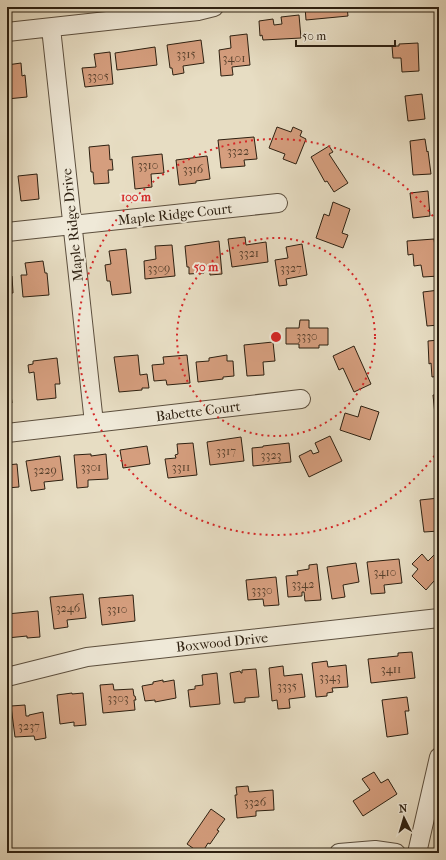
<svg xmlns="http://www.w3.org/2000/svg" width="446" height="860" viewBox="0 0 446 860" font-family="'IM FELL French Canon',serif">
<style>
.building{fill:#d59e7e;stroke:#2d2011}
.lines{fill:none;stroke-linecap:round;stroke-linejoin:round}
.minor-casing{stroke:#5c4f3e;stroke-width:20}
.minor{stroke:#efe9d8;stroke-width:18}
.ring{fill:none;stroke:#d62828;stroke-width:2;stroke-dasharray:2 4}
.labels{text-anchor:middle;stroke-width:4;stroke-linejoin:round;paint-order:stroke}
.number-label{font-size:12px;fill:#57402c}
.street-label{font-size:14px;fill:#2d2011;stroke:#efe9d8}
.centre{fill:#d62828;stroke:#efe9d8;stroke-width:2}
.ring-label{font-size:12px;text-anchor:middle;font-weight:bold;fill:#d62828;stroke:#efe9d8;stroke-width:4;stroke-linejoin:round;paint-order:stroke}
</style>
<rect width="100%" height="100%" fill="#e7ddc3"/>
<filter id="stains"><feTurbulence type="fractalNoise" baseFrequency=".005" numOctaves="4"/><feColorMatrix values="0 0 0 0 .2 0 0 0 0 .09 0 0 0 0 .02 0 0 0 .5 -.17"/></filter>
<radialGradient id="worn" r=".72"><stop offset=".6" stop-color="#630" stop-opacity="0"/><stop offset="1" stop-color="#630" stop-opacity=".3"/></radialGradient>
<!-- building -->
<path class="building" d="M305 7H347L348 16 306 20Z
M383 7H413L384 10Z
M299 15 301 38 263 40 262 35 260 36 259 21 273 19 274 25 282 24 281 17Z
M247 34 250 65 232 67 233 75 221 76 219 50 231 48 230 36Z
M201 40 204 63 183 66 184 73 173 75 172 68H170L167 45Z
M418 43 419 71 402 72 401 58H393L392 46H399V44Z
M155 47 157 65 117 70 115 53Z
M110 52 113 84 85 87 82 68 96 67 94 54Z
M21 63 22 76 25 75 27 97 7 99V65Z
M422 94 425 119 408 121 405 96Z
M277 127 291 132 293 127 302 131 300 136 306 139 296 164 283 159 285 154 269 148Z
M254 137 257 159 244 160 245 166 221 168 218 140Z
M425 139 427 152 428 151 431 174 413 175 410 141Z
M109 145 110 160 112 159 113 170H108L109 183 94 184 93 172H91L89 147Z
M329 146 333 152 329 154 348 183 334 192 327 181 325 182 311 157Z
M162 154 164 173 151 174 152 187 135 189 132 157Z
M207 156 210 179 196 181V183L179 185 176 160Z
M37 174 39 199 21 201 18 176Z
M428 191 430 216 413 218 410 193Z
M333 202 350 209 342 233 348 235 343 248 316 238 324 214 329 216Z
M245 237 246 245 266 242 268 262 232 267 228 239Z
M434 239 439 276 423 277 421 265 414 266 413 254 408 255 407 241Z
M219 241 222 274 210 275 209 265 203 266 204 273 189 274V267H187L185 246Z
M302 244 307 275 286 279 287 285 279 286 275 260 288 258 286 247Z
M172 245 175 276 145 279 144 261 156 259 155 246Z
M126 249 131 293 112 295 110 281H107L105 265 111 264 109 251Z
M43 261 45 273H47L49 295 23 297 21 275H27L25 263Z
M7 276H12L13 293H7Z
M439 290V325L427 326 423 292Z
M300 320H309V328H328V345H319V348H299V344H286V328H299Z
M439 340V376L432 377 431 363 429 364 428 341Z
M273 342 275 361 263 362 264 375 247 376 244 345Z
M354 346 371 384 354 392 343 368 339 370 333 356Z
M138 355 140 375 147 374 149 388H142V390L119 392 114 357Z
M187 355 190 383 167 385 166 380 154 381 152 365 164 364 163 357Z
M227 355V361H233L234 376 223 377V379L198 382 196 362 209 361V358Z
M57 358 60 384H55L56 398 37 400 34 372 29 373 28 365 33 364V361Z
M7 386H10L12 403 7 404Z
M433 395H439V424H436Z
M361 406 379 412 370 440 340 430 345 413 358 417Z
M330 436 342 461 309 477 299 456 311 450 313 454 319 452 315 443Z
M241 437 244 461 210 465 207 442Z
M193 443 197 475 168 478 165 459 176 458 175 455 178 454 177 444Z
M289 443 291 462 253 466 252 448 263 447V446Z
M147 446 150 464 123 468 120 450Z
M437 452H439V473Z
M91 454V456L106 454 108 479 88 480V487L77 488 74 455Z
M60 456 63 480 44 482 45 489 31 491 26 461Z
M17 464 19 487 7 488V465Z
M439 498V531L424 532 420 500Z
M437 552 439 554V580L436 583 434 581 426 590 412 576 418 569 412 564 422 554 428 561Z
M399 559 402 583 384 585 385 593 371 594 367 562Z
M356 563 359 582 343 585 345 597 332 599 327 567Z
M317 564 321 600 305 601 304 592H302V596L288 597 286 576 298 575 297 571 309 569V565Z
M276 577 279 605 264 606 263 599 248 600 246 580Z
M83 594 86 618 67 620 68 627 54 629 50 597Z
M133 595 135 621 102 625 99 598Z
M38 611 40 637 27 638V636L7 638V614Z
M412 652 415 678 371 683 368 659 398 656V653Z
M327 661 328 667 346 665 348 687 332 688 333 692 327 693V696L316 697 312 663Z
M283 666 284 676 302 674 305 697 289 699 290 708 278 709 277 700 272 701 269 668Z
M256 669 259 697 245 698V702L234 703 230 673 240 671 241 673H242V670Z
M217 673 220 704 190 707 188 690 195 689V686L203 685 202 675Z
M163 680V682L174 680 176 698 155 702V700L145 701 142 686 153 684V682Z
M113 684 114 690 133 689 134 696H135L136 700H134L135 710 103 713 100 685Z
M72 693V694L83 693 86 725 74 726V722L60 724 57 695Z
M407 697 409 711H405L408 734 387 737 382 700Z
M25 705 26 716H29V715L43 712 46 738 35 740 34 736 15 737 11 706Z
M374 772 381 783 388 779 397 794 363 816 353 801 370 790 362 779Z
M248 786 249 792 273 790 274 810 256 811V816L237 818 235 795H237L236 787Z
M211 809 225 819 217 830 219 831 210 844 208 843 202 853H200L187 844Z"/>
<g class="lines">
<defs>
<path id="minor" d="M51 28 94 423
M7 32 198 11 214 7
M7 232 278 203
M7 433 301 399
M7 677 87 657 439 618
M339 853 375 850 396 853
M417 853 439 757"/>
</defs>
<!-- minor casing -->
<use href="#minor" class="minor-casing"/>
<!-- minor -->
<use href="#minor" class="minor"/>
</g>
<!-- distance rings -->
<g class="ring">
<circle cx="276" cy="337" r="99"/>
<path d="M438 451A198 198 0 1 1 438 223"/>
</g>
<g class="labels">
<!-- number labels -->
<g class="number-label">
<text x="186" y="58">3315</text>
<text x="234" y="62">3401</text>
<text x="98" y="80">3305</text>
<text x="238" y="155">3322</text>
<text x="148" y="169">3310</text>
<text x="193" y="173">3316</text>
<text x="249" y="257">3321</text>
<text x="159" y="272">3309</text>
<text x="291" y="272">3327</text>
<text x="307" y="340">3330</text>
<text x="226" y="455">3317</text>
<text x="271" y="459">3323</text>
<text x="91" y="471">3301</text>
<text x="181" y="471">3311</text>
<text x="45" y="474">3229</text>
<text x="385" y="576">3410</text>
<text x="303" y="588">3342</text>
<text x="262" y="594">3330</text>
<text x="68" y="612">3246</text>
<text x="117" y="613">3310</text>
<text x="391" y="673">3411</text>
<text x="330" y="681">3343</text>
<text x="287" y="690">3335</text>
<text x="118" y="702">3303</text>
<text x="29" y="730">3237</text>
<text x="255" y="806">3326</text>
</g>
<!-- street labels -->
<g class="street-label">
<text transform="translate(175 214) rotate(-6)" y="5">Maple Ridge Court</text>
<text transform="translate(72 225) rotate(-96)" y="5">Maple Ridge Drive</text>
<text transform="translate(198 411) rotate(-7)" y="5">Babette Court</text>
<text transform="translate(222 642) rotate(-6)" y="5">Boxwood Drive</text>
</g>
</g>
<circle cx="276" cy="337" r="6" class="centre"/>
<g class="ring-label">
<text x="136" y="201">100 m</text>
<text x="206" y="271">50 m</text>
</g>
<!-- margin -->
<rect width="446" height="860" fill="none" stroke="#e7ddc3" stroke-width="24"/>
<rect x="8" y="8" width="430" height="844" fill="none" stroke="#2d2011" stroke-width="2"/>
<rect x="12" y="12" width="422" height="836" fill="none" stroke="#2d2011"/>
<!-- north arrow -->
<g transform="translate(404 818) rotate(355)" stroke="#efe9d8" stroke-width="3" paint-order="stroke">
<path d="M0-3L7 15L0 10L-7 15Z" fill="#2d2011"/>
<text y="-6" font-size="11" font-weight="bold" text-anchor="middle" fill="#2d2011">N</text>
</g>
<!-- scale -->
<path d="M296 40v6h99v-6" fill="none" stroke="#2d2011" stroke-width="2"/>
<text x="302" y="40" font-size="12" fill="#2d2011" stroke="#efe9d8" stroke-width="3" paint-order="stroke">50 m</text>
<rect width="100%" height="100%" filter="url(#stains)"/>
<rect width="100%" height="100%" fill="url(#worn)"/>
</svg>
